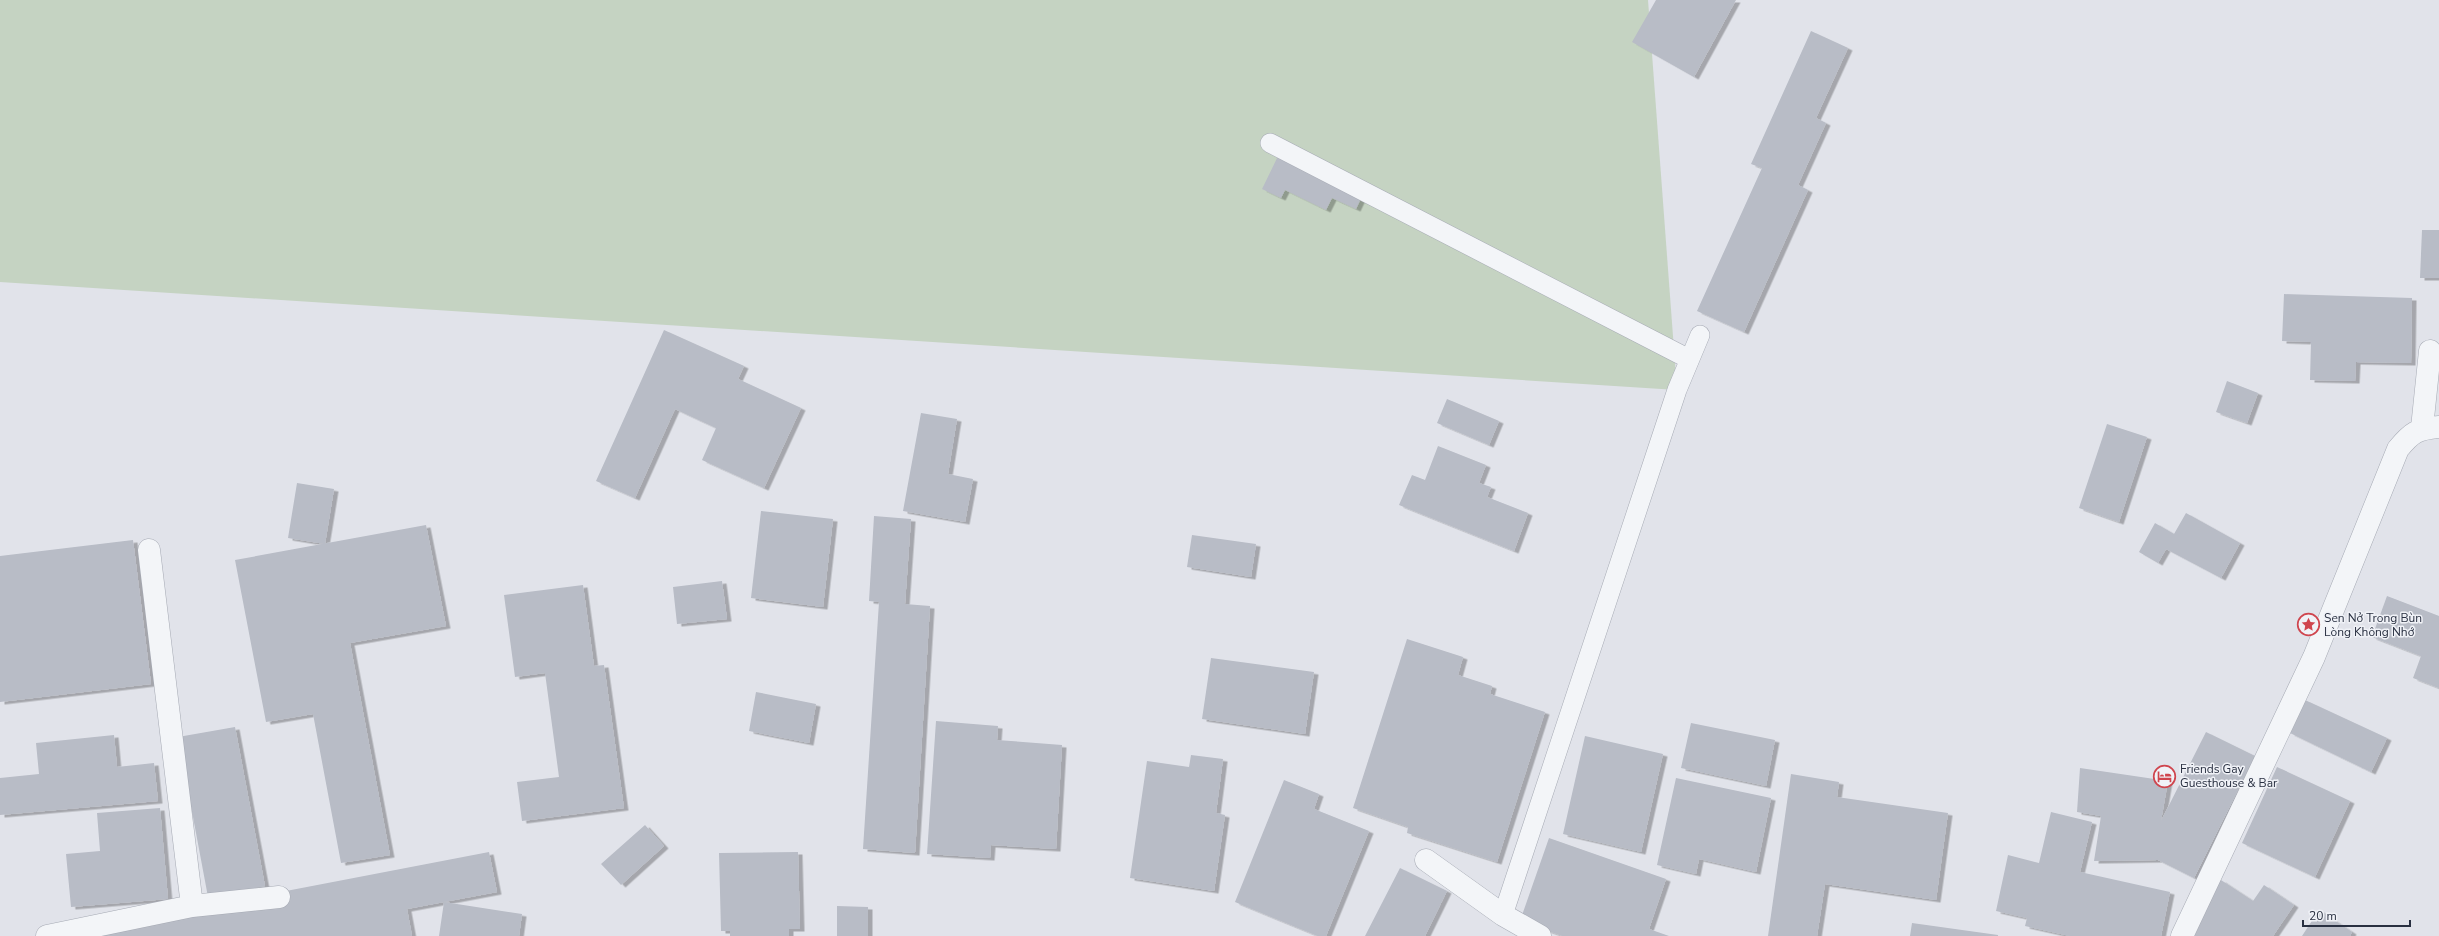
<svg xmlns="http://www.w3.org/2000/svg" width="2439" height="936" viewBox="0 0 2439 936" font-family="'Nunito Sans',sans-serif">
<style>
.green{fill:#c5d3c2}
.building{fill:#b8bcc6;filter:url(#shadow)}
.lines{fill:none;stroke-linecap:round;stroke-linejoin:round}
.lane-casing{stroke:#a6aab4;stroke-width:20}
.street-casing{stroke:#a6aab4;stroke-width:23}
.lane{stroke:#f3f5f8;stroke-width:19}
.street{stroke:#f3f5f8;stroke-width:22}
.labels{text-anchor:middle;stroke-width:3;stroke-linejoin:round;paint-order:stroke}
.poi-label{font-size:12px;fill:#293041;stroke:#f0f2f7;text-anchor:start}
</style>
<defs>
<filter id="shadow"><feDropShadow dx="4.5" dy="2.5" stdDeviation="0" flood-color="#0004"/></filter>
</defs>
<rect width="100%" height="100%" fill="#e1e3ea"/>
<!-- green -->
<path class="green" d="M0 0H1648L1677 390 0 282Z"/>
<!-- building -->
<path class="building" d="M1656 0H1736L1694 77 1632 42Z
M1811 31 1848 48 1816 118 1826 123 1798 185 1808 190 1744 332 1697 311 1762 168 1751 164Z
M1279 154 1363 194 1356 209 1332 198 1326 210 1285 190 1281 198 1262 189Z
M2422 230H2439V278H2420Z
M2284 294 2412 298 2411 363 2356 362 2355 381 2310 380 2311 342 2282 341Z
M664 330 744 366 738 379 801 408 764 488 702 460 716 428 675 409 635 498 596 481Z
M2227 381 2258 393 2247 423 2216 412Z
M1447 399 1499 421 1489 445 1437 423Z
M921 413 957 419 948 474 973 479 965 522 903 511Z
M2107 424 2147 437 2119 522 2079 508Z
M1438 446 1486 465 1479 483 1491 487 1487 497 1528 513 1514 551 1399 505 1412 475 1425 480Z
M297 483 334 489 325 544 288 538Z
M761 511 833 519 823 607 751 598Z
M2186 513 2240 543 2221 578 2166 549 2158 563 2139 552 2155 523 2174 534Z
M874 516 911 519 905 604 930 606 915 853 863 849 879 602 869 601Z
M426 525 446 626 350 643 390 855 341 863 313 714 266 722 235 560Z
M1192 535 1256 544 1251 577 1187 567Z
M133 540 151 684 0 702V556Z
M722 581 727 619 677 624 673 587Z
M583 585 594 666 604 665 624 808 522 821 517 782 559 777 545 673 515 677 504 595Z
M2387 596 2439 616V688L2413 678 2421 656 2372 637Z
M1407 639 1463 657 1458 675 1492 686 1490 694 1545 712 1497 862 1407 833 1408 827 1353 808Z
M1211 658 1314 672 1305 734 1202 719Z
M756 692 816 704 809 743 749 731Z
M2305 700 2387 738 2371 772 2290 733Z
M936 721 998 726 997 740 1062 745 1056 849 991 845 990 858 927 854Z
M1691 723 1775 740 1766 786 1681 768Z
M235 727 265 886 208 897 178 737Z
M2206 732 2255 756 2194 878 2158 860 2094 861 2101 816 2077 812 2080 768 2168 781 2161 821Z
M114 735 117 767 154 763 158 801 0 815V778L39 774 36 743Z
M1585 736 1663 754 1641 852 1563 834Z
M1191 755 1223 759 1216 813 1225 815 1214 891 1130 878 1147 761 1189 767Z
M2277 767 2350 801 2315 877 2242 843Z
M1791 774 1839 782 1837 797 1948 813 1936 900 1825 884 1817 936H1768Z
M1676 778 1771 798 1756 872 1699 859 1696 874 1657 865Z
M1284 780 1319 794 1314 809 1369 831 1326 936H1318L1235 902Z
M160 808 168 899 71 907 66 854 100 851 97 813Z
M2051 812 2092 822 2080 872 2170 892 2161 936H2070L2025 926 2027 918 1996 911 2008 855 2039 863Z
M645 825 664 846 621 885 601 864Z
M1549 838 1666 879 1649 929 1669 936H1563L1520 921Z
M489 852 497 892 444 902 522 914 519 936H439L444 902 407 909 412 936H86L286 891Z
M798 852 800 929H789V936H730V931H721L719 853Z
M1400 868 1447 891 1425 936H1365Z
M2221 880 2253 901 2264 885 2294 905 2273 936H2195L2187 931Z
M837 906 868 907V936H837Z
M2319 910 2352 932 2350 936H2302Z
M1912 923 1998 935V936H1910Z"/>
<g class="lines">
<defs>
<path id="lane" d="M1270 143 1689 359
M1503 915 1677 390 1700 335"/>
<path id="street" d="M2422 428 2430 351
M1426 860 1503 915 1540 936
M192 906 279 897
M47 936 192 906 149 550
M2182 936 2314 657 2398 449C2412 432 2417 429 2439 427"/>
</defs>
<!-- lane casing -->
<use href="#lane" class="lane-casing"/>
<!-- street casing -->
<use href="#street" class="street-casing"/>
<!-- lane -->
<use href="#lane" class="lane"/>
<!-- street -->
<use href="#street" class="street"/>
</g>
<!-- icons -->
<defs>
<symbol id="sight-ring" viewBox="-11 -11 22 22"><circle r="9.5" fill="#f0f2f7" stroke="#cf454e" stroke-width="1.5"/><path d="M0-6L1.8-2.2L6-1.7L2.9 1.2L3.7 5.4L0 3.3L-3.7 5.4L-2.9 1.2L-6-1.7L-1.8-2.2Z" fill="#cf454e"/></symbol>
<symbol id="hotel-ring" viewBox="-11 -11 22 22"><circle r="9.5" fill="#f0f2f7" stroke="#cf454e" stroke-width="1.5"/><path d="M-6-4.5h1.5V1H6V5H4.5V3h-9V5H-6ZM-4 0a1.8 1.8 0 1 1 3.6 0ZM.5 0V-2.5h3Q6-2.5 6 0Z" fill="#cf454e"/></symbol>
</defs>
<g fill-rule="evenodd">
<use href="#sight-ring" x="2296" y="612" width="25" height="25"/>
<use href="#hotel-ring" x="2152" y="764" width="25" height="25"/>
</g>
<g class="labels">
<!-- poi labels -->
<g class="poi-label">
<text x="2324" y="622">Sen Nở Trong Bùn<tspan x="2324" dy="14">Lòng Không Nhớ</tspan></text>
<text x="2180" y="773">Friends Gay<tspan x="2180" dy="14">Guesthouse &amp; Bar</tspan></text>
</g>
</g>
<!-- scale -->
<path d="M2303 920v6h107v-6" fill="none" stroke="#293041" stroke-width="2"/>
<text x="2309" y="920" font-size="12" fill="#293041" stroke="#f0f2f7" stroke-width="3" paint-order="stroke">20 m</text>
</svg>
